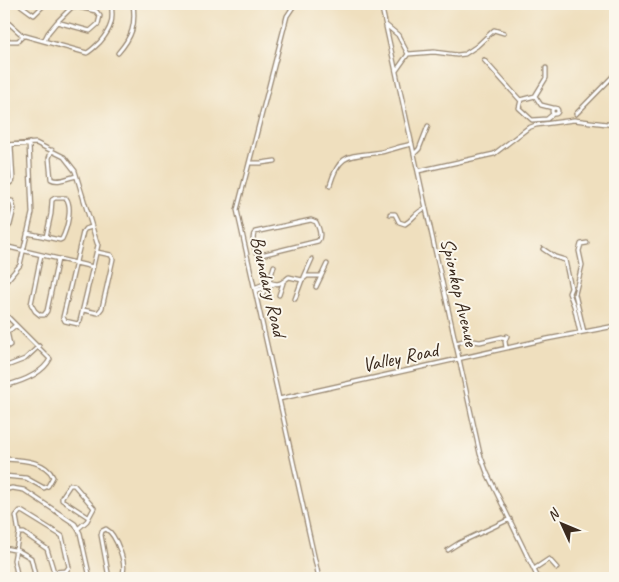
<svg xmlns="http://www.w3.org/2000/svg" width="619" height="582" viewBox="0 0 619 582" font-family="Caveat,sans-serif">
<style>
.lines{fill:none;stroke-linecap:round;stroke-linejoin:round}
.minor-casing{stroke:#95846e;stroke-width:5.5}
.minor{stroke:#fff;stroke-width:3}
.labels{text-anchor:middle;stroke-width:4;stroke-linejoin:round;paint-order:stroke}
.street-label{font-size:20px;fill:#3b2a1e;stroke:#fbf7ec}
</style>
<rect width="100%" height="100%" fill="#fbf7ec"/>
<filter id="ink" filterUnits="userSpaceOnUse"><feTurbulence type="fractalNoise" baseFrequency=".02" numOctaves="2"/><feDisplacementMap in="SourceGraphic" scale="10" xChannelSelector="R" yChannelSelector="G"/><feConvolveMatrix kernelMatrix="1 2 1 2 8 2 1 2 1" color-interpolation-filters="sRGB"/></filter>
<filter id="wash" filterUnits="userSpaceOnUse"><feTurbulence type="fractalNoise" baseFrequency=".0096" numOctaves="4" result="noise"/><feDisplacementMap in="SourceGraphic" scale="20" xChannelSelector="R" yChannelSelector="G"/><feGaussianBlur stdDeviation="1.12" result="paint"/><feColorMatrix in="noise" values="0 0 0 0 0 0 0 0 0 0 0 0 0 0 0 0 0 1.4 0 .05"/><feComposite in="paint" operator="in"/></filter>
<g filter="url(#wash)">
<rect width="100%" height="100%" fill="#efdfbe"/>
</g>
<g filter="url(#ink)">
<g class="lines">
<defs>
<path id="minor" d="M19 4 34 15 45 4
M295 4 287 16 237 210 319 578
M381 4 480 454 487 473 538 578
M4 19 22 35 87 53C92 50 96 46 100 42 111 29 114 20 111 4
M386 25 398 35 408 54
M4 41H18L23 36
M44 41 48 33 57 22 90 31 98 24 100 16 96 11 73 6 57 22
M118 53C132 37 136 25 133 4
M484 60 520 100 535 96 541 105 553 108
M396 71 408 54 434 52 457 55 465 54 477 46 494 30 504 33
M535 96 546 78V68
M521 100 519 108 532 120 547 119 553 114
M552 111a3 3 0 1 1 6 0a3 3 0 1 1-6 0Z
M576 114 615 74
M4 145 36 143 64 157 75 171 97 243 98 245 80 321 78 324 65 321 63 317 83 232 85 229 92 227
M52 150 49 158 51 179C58 183 68 178 76 176
M414 154 419 149 428 126
M249 163H261L275 161
M418 171 494 154 528 128 536 125 574 120 615 125
M4 184 10 183 13 180 11 145
M330 185C340 151 351 157 381 152 391 150 401 146 412 144
M4 201H12L14 209 10 225 8 227 4 228
M390 214H395L399 222 405 224C414 219 415 212 426 208
M311 220 316 222C319 228 322 236 318 241L261 255 256 252C254 246 251 237 255 232Z
M27 233 60 240 62 239C67 229 73 207 66 198H55L52 200 51 214 46 237
M4 246 93 267
M543 249 555 257 565 260 571 288 569 293 574 306 580 333
M41 255 31 304 35 311 40 315H44L47 311 58 259
M304 277 312 259
M269 282 274 266
M4 284 20 265 32 213 29 143
M316 287 327 264
M254 288 269 282C279 286 281 283 289 277L302 280 307 276H321
M255 291 273 285
M279 295 283 283
M262 296 265 288
M295 299 302 280
M83 310 98 313 102 308 113 259 111 255 97 252
M4 313 50 359C42 375 20 382 4 386
M4 331 10 330 16 325
M584 332 575 294 582 265 579 251 581 244 587 243
M456 343 467 340 480 342 502 337 505 338
M506 348 505 341 507 336
M4 349 10 345 7 331
M4 367 25 359 39 346
M279 399 547 339 615 326
M4 459C20 460 46 460 53 477L48 486 44 488 26 478 4 476
M4 490 12 488 24 490 75 524 80 533 90 578
M79 528 87 521 94 508 74 485H70L62 497V500L88 517
M4 548 19 551 31 558 35 575 32 578
M448 550 459 543 510 519
M534 569 549 559 557 568
M18 578 14 560 19 533 16 516 20 511 23 512 62 536 69 567 66 571 54 572 47 549 24 533H19
M109 578 101 535 102 531 106 529C116 534 128 566 122 575L109 578"/>
</defs>
<!-- minor casing -->
<use href="#minor" class="minor-casing"/>
<!-- minor -->
<use href="#minor" class="minor"/>
</g>
</g>
<g class="labels">
<!-- street labels -->
<g class="street-label">
<text transform="translate(269 286) rotate(77)" y="7">Boundary Road</text>
<text transform="translate(460 292) rotate(77)" y="7">Spionkop Avenue</text>
<text transform="translate(400 357) rotate(-12)" y="7">Valley Road</text>
</g>
</g>
<!-- margin -->
<rect width="619" height="582" fill="none" stroke="#fbf7ec" stroke-width="20"/>
<!-- north arrow -->
<g transform="translate(562 524) rotate(314)" stroke="#fbf7ec" stroke-width="4" paint-order="stroke">
<path d="M0-4L9 19L0 12L-9 19Z" fill="#3b2a1e"/>
<text y="-8" font-size="14" font-weight="bold" text-anchor="middle" fill="#3b2a1e">N</text>
</g>
</svg>
